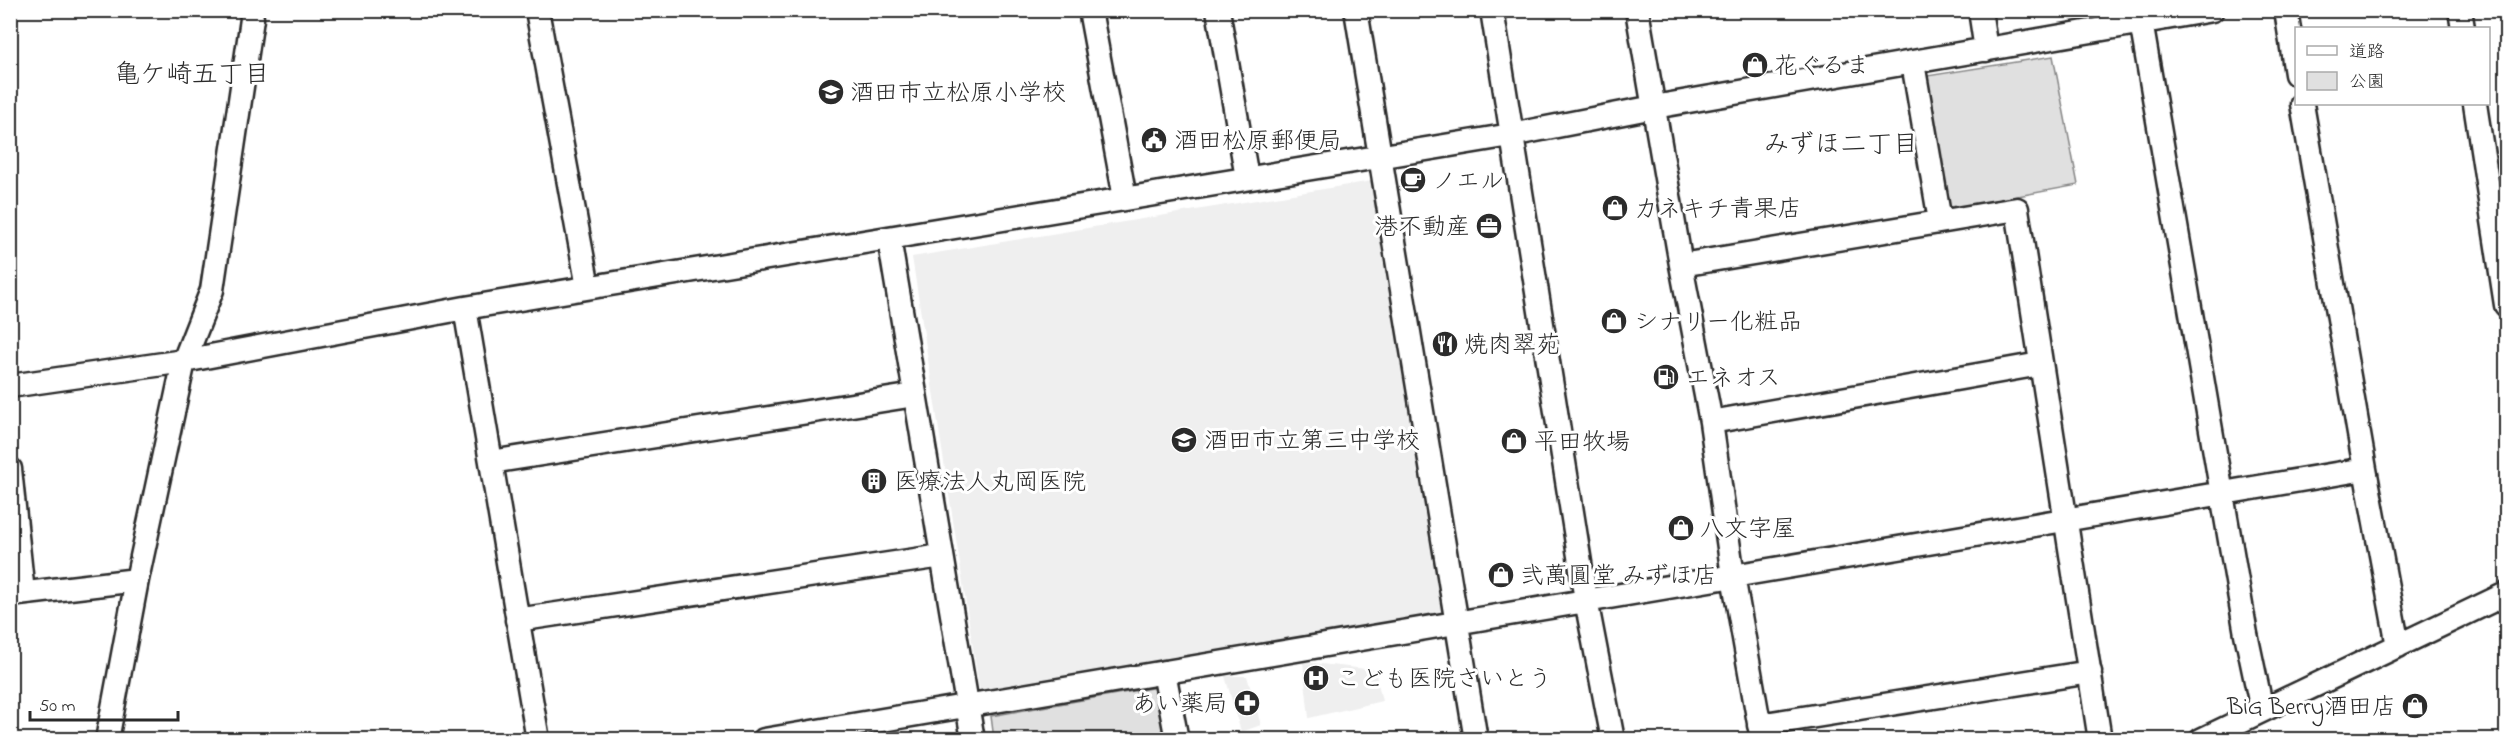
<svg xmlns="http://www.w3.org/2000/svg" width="2517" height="750" viewBox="0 0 2517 750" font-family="'Indie Flower','Klee One',sans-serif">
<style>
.built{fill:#efefef}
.green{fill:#e0e0e0;stroke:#868686;stroke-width:1.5}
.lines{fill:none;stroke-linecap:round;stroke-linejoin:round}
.minor-casing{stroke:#2b2b2b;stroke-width:27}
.minor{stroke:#fff;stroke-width:22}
.labels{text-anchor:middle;stroke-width:6;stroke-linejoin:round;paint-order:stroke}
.poi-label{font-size:24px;fill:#2b2b2b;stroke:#fff;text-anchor:start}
.neighbourhood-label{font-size:26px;fill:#2b2b2b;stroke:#fff}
</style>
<rect width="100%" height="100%" fill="#fff"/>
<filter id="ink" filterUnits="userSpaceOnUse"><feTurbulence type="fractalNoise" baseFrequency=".0167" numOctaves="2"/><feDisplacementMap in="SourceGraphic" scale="12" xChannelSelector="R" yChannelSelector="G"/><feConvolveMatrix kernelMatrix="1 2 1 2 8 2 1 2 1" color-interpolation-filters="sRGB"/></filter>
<g filter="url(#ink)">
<!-- built -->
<path class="built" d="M1384 179 1456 623 980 693 912 257Z
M1303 662 1375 670 1382 701 1309 718Z
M1225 676H1247L1261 725 1241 732Z"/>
<!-- green -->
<path class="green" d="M2053 56 2078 185 1947 209 1927 76Z
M1157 687 1168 739H994L991 716Z"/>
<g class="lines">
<defs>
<path id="minor" d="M537 10 588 287
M1090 10 1125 198
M1218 10 1247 178
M1356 10 1476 740
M1492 10 1586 600 1613 740
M1637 10 1681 265 1711 422 1733 576 1762 740
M1980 10 1986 50
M2139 10 2246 634 2262 710
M2286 10 2296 74
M2460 10 2463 28
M1913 63 1940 221
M2302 104 2365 469 2398 646
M2475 104 2506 305
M889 238 973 740
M1681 265 2017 209 2100 740
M465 308 538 740
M10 386 184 361 465 308 1511 135 1654 107 2212 10
M1711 422 2040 364
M491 462 915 395
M10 469 23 593
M10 595 137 580
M517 620 942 556
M1164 672 1177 740
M1759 725 2090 672
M107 740 137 580 184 361 212 290 252 19 251 10
M764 740 2365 469
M2201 740 2506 594"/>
</defs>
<!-- minor casing -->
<use href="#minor" class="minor-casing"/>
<!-- minor -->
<use href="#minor" class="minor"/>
</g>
</g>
<!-- icons -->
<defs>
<symbol id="shop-disc" viewBox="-11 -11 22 22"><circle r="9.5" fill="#2b2b2b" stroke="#fff"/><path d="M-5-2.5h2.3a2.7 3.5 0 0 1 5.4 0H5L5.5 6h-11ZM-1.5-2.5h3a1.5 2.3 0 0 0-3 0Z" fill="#fff"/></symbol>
<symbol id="school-disc" viewBox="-11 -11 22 22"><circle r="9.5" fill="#2b2b2b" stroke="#fff"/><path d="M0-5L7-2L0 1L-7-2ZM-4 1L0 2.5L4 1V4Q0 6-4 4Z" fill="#fff"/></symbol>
<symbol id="civic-disc" viewBox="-11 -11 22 22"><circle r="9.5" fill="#2b2b2b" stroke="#fff"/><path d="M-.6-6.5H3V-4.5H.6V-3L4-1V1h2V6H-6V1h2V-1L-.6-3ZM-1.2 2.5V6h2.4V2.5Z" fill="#fff"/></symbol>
<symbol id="cafe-disc" viewBox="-11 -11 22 22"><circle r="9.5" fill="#2b2b2b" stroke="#fff"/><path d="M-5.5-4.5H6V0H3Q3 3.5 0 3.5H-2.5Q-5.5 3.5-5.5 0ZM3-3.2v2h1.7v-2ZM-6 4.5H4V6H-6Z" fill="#fff"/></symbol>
<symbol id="office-disc" viewBox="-11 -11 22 22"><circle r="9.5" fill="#2b2b2b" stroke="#fff"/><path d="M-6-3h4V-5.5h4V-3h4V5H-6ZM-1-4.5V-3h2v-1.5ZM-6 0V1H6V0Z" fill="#fff"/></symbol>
<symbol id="restaurant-disc" viewBox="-11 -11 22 22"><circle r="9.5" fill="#2b2b2b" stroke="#fff"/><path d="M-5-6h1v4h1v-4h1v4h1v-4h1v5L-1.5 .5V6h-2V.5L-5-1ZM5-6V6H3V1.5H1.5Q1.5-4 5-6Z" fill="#fff"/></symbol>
<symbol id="fuel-disc" viewBox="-11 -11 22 22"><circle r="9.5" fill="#2b2b2b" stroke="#fff"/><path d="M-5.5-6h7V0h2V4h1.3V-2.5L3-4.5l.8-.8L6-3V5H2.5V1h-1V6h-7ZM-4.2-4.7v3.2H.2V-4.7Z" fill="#fff"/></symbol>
<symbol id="building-disc" viewBox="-11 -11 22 22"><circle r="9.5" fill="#2b2b2b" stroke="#fff"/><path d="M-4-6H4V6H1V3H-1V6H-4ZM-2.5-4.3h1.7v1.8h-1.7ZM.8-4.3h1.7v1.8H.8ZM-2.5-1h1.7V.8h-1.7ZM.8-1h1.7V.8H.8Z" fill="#fff"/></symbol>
<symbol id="hospital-disc" viewBox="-11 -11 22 22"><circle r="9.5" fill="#2b2b2b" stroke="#fff"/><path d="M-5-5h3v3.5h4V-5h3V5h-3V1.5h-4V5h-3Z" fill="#fff"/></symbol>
<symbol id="pharmacy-disc" viewBox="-11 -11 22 22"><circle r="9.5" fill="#2b2b2b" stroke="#fff"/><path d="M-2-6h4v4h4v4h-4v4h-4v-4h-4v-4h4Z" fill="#fff"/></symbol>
</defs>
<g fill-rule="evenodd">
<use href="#shop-disc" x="1740" y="50" width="30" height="30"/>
<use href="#school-disc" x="816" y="77" width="30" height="30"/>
<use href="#civic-disc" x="1139" y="125" width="30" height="30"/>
<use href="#cafe-disc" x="1398" y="165" width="30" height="30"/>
<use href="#shop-disc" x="1600" y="193" width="30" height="30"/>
<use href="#office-disc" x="1474" y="211" width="30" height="30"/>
<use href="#shop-disc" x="1599" y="306" width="30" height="30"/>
<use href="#restaurant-disc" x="1430" y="329" width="30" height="30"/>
<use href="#fuel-disc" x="1651" y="362" width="30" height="30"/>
<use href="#school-disc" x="1169" y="425" width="30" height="30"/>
<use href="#shop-disc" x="1499" y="426" width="30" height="30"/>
<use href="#building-disc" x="859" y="466" width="30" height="30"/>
<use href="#shop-disc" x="1666" y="513" width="30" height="30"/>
<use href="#shop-disc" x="1486" y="560" width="30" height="30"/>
<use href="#hospital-disc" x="1301" y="663" width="30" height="30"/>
<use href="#pharmacy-disc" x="1232" y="688" width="30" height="30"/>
<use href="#shop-disc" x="2400" y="691" width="30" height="30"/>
</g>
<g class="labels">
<!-- poi labels -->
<g class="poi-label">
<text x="1774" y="73">花ぐるま</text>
<text x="850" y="100">酒田市立松原小学校</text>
<text x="1174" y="148">酒田松原郵便局</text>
<text x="1432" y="188">ノエル</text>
<text x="1634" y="216">カネキチ青果店</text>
<text x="1470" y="234" text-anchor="end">港不動産</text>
<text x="1634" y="329">シナリー化粧品</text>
<text x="1464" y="352">焼肉翠苑</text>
<text x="1686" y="385">エネオス</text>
<text x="1204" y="448">酒田市立第三中学校</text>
<text x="1534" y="449">平田牧場</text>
<text x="894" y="489">医療法人丸岡医院</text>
<text x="1700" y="536">八文字屋</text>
<text x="1520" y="583">弐萬圓堂 みずほ店</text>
<text x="1336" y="686">こども医院さいとう</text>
<text x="1228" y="711" text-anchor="end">あい薬局</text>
<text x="2396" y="714" text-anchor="end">BiG Berry酒田店</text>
</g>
<!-- neighbourhood labels -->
<g class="neighbourhood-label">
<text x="192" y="82">亀ケ崎五丁目</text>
<text x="1841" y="152">みずほ二丁目</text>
</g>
</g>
<!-- margin -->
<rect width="2517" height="750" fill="none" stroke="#fff" stroke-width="36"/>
<rect x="18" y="18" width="2481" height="714" fill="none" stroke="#2b2b2b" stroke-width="2" filter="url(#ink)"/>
<!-- legend -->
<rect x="2295" y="27" width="195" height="78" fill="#ffffff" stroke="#aaaaaa" stroke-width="1.5"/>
<rect x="2307" y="46" width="30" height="9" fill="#ffffff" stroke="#aaaaaa" stroke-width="1.5"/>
<text x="2349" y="57" font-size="18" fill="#2b2b2b">道路</text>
<rect x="2307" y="72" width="30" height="18" fill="#e0e0e0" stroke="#aaaaaa" stroke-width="1.5"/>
<text x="2349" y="87" font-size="18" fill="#2b2b2b">公園</text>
<!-- scale -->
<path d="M30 711v9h148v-9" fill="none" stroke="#2b2b2b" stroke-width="3"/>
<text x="39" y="711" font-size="18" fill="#2b2b2b" stroke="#ffffff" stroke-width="4.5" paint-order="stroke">50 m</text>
</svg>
